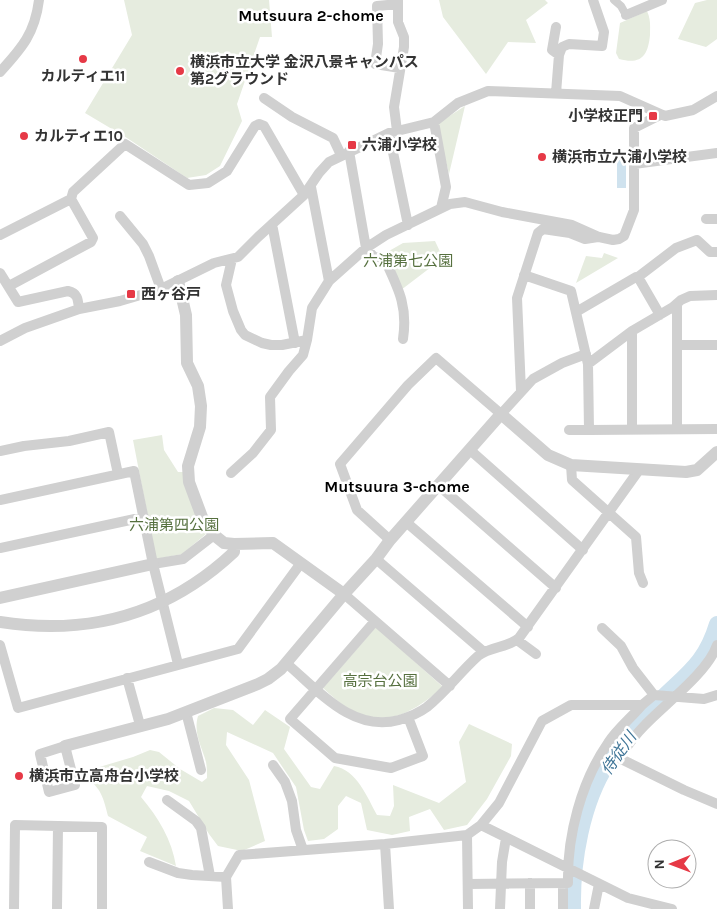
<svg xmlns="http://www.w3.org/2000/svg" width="717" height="909" viewBox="0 0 717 909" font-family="Karla,'Noto Sans JP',sans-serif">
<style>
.green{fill:#e6ecdf}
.water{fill:#cfe2ee}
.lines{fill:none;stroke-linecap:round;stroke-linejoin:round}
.river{stroke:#cfe2ee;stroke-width:16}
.pedestrian{stroke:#d0d0d0;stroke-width:8}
.minor{stroke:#d0d0d0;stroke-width:10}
.tertiary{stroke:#d0d0d0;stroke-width:12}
.poi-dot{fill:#e63946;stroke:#fff;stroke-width:2}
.labels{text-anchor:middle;stroke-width:5;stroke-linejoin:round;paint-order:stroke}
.poi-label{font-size:15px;font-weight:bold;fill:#333;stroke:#fff;text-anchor:start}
.park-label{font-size:15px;fill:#56703f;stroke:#fff}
.neighbourhood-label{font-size:16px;font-weight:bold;fill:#000;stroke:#fff}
.water-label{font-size:16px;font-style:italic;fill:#3f7597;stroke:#fff}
</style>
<rect width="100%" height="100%" fill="#fff"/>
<!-- green -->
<path class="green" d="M124 0H269L272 37H260L237 104 242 121 220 166 206 175 187 178 127 138 85 113 132 35Z
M439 0H545L548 3 526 20 536 43 508 42 486 74 443 17Z
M707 0H717V39L706 47 678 39 695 3Z
M647 11C651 20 650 26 650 35 648 56 641 65 619 59L616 53 620 23Z
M465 106 449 174 437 124Z
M435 241 443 258 401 290 382 255 403 243Z
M604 253 618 258 576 283 586 256 602 258Z
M162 435 164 450 178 472H185L200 524 206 534 182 554 156 559 133 440Z
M376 627 443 687C414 712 386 730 348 708 339 703 331 695 323 688Z
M214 708 233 710 253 725 265 710 290 727 284 749 311 787 320 789 334 766C357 770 367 797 377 815L390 816 394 806 393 785 439 803 466 782 459 742 469 724 512 744 511 756 487 799 467 825 444 830 430 809 409 817 410 831 392 835 367 830 361 803 346 796 338 806V829L324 839 308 841 304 830 296 787 273 753 227 732 226 745 249 780 265 841 242 851 218 846 209 834 189 801 169 791 147 786 141 797C158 817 172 840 176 866L140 851 147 837 108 816C104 800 101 786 85 778L86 771 133 757 150 750 159 752 180 769 202 782 207 778C207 773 207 767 206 762 202 747 193 733 198 716Z"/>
<!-- water -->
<path class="water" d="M617 155H626V188H617Z"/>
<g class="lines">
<!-- river -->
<path class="river" d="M573 909C572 862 582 803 608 763 619 746 633 731 647 716 651 711 654 706 659 701 686 674 705 664 717 624"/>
<!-- pedestrian -->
<path class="pedestrian" d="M614 0 621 6 626 15"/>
<!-- minor -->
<path class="minor" d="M398 4 377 6 378 44 375 64 400 68
M626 15 662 0
M556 27 552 50 559 55
M0 72C22 48 35 33 39 0
M556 93 559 55 562 47 569 44 602 46 604 32 593 0
M264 98 292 117 333 138 341 155
M434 122 446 187 441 208
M397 131 394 107 404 47V37L398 22V0
M389 133 408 225
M349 151 366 248 374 257 384 258C398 288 408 305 403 339
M634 164 717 153
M311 187 329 281
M120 216 143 244 149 256 161 289
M706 219H717
M272 224 295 343
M0 235 71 199 73 192 125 144 189 185 208 183 227 171 255 126 259 124 264 126 304 195
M232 259 226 285 233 311 241 330 245 335 262 343 271 345H282L307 340 312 308 329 281 366 248 386 235 450 204 465 202 502 212 572 225 599 237 613 240 619 239 624 236 634 210V128L660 115
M0 273 18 302 68 291C78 293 78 300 79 309
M524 275 571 291 588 364 589 430 717 429
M9 286 91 242 93 238 71 199
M677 304V429
M576 312 636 277H638
M660 315 638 277 676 248 697 240 710 252H717
M632 331V430
M0 341 25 328 79 309 120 301 161 289 214 263 238 257 258 237 304 195 319 173 329 162 389 133 434 122 458 103 488 91 620 96 665 116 693 110 717 96
M677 345H717
M588 364 632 331 673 307 681 300 690 296 717 295
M521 391 517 298 538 233 543 229 570 233 585 239 598 237
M569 430H589
M470 450 583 550
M0 451 24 446 69 441 109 432 118 474
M571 465 572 480 636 537 639 573 643 583
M231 473 253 453 271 430 270 397 289 371 303 355 307 340
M438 485 556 588
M0 500 134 471 153 564 178 664
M406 522 528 627
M390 540 357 510 340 464 408 385 436 358 501 414 533 379 562 363 586 354
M0 548 144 517
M376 559 484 652
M153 564 183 559 214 535
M344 594 450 686
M375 621 290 719 335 758 391 768 423 756 408 717
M602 628 621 646 633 668 654 695
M517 640 536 654
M0 645 18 708 238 649 301 563
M717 645C708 672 666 703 645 725 635 735 627 746 619 758L684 790 717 804
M286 663C318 690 352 733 399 720 409 717 419 713 427 707 446 692 460 672 478 656 490 646 508 648 519 638L639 470
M127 678 140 725
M186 712 201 770
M65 746 75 785 49 792 40 754Z
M273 765 285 782 292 801 296 830 303 850
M167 800 196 821 201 828 210 876
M481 825 628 898 672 909
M467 835 468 909
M385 844 389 909
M149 862 178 873 192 875 226 877
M468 884 568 883C567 836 581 782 608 743 617 729 631 718 642 705
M14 909 15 825 102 827V909
M57 909 58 826
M228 909 226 877 239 855 385 844 467 835 481 825 499 803 542 721 571 705H642L654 695 704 699 717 695
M500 909 502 862 506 838
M530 909V883
M563 909V883
M594 909 599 884"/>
<!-- tertiary -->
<path class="tertiary" d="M178 281 186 315 187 363 198 386 201 406 200 427 188 466 189 482 202 517 214 535 224 543 234 544
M0 598 153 564
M0 622C89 636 168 614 234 552V544L273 543 344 594
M65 746 168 719 258 684 268 679 281 669 344 594 376 559 390 540 501 414 548 455 571 465 686 472 697 470 717 452"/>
</g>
<!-- markers -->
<g class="poi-dot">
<circle cx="83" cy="59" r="5"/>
<circle cx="180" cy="71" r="5"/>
<rect x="648" y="111" width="10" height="10" rx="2.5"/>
<circle cx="24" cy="136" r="5"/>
<rect x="347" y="140" width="10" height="10" rx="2.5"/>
<circle cx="542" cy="157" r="5"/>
<rect x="126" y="289" width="10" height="10" rx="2.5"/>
<circle cx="19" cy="776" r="5"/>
</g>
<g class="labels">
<!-- poi labels -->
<g class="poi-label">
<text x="190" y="67">横浜市立大学 金沢八景キャンパス<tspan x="190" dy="17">第2グラウンド</tspan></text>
<text x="83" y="81" text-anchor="middle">カルティエ11</text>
<text x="643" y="121" text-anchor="end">小学校正門</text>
<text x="34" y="141">カルティエ10</text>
<text x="362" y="150">六浦小学校</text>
<text x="552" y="162">横浜市立六浦小学校</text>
<text x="141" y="299">西ヶ谷戸</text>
<text x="29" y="781">横浜市立高舟台小学校</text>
</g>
<!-- park labels -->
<g class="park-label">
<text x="408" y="266">六浦第七公園</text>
<text x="174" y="530">六浦第四公園</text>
<text x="380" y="686">高宗台公園</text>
</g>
<!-- neighbourhood labels -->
<g class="neighbourhood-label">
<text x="311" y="21">Mutsuura 2-chome</text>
<text x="397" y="492">Mutsuura 3-chome</text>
</g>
<!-- water labels -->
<g class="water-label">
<text transform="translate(618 753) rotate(-55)" y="6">侍従川</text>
</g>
</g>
<!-- north arrow -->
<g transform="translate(672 864) rotate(269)"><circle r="24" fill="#ffffff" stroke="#adadad"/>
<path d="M0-4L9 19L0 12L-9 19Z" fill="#e63946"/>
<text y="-8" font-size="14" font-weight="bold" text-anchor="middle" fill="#333333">N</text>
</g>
</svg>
